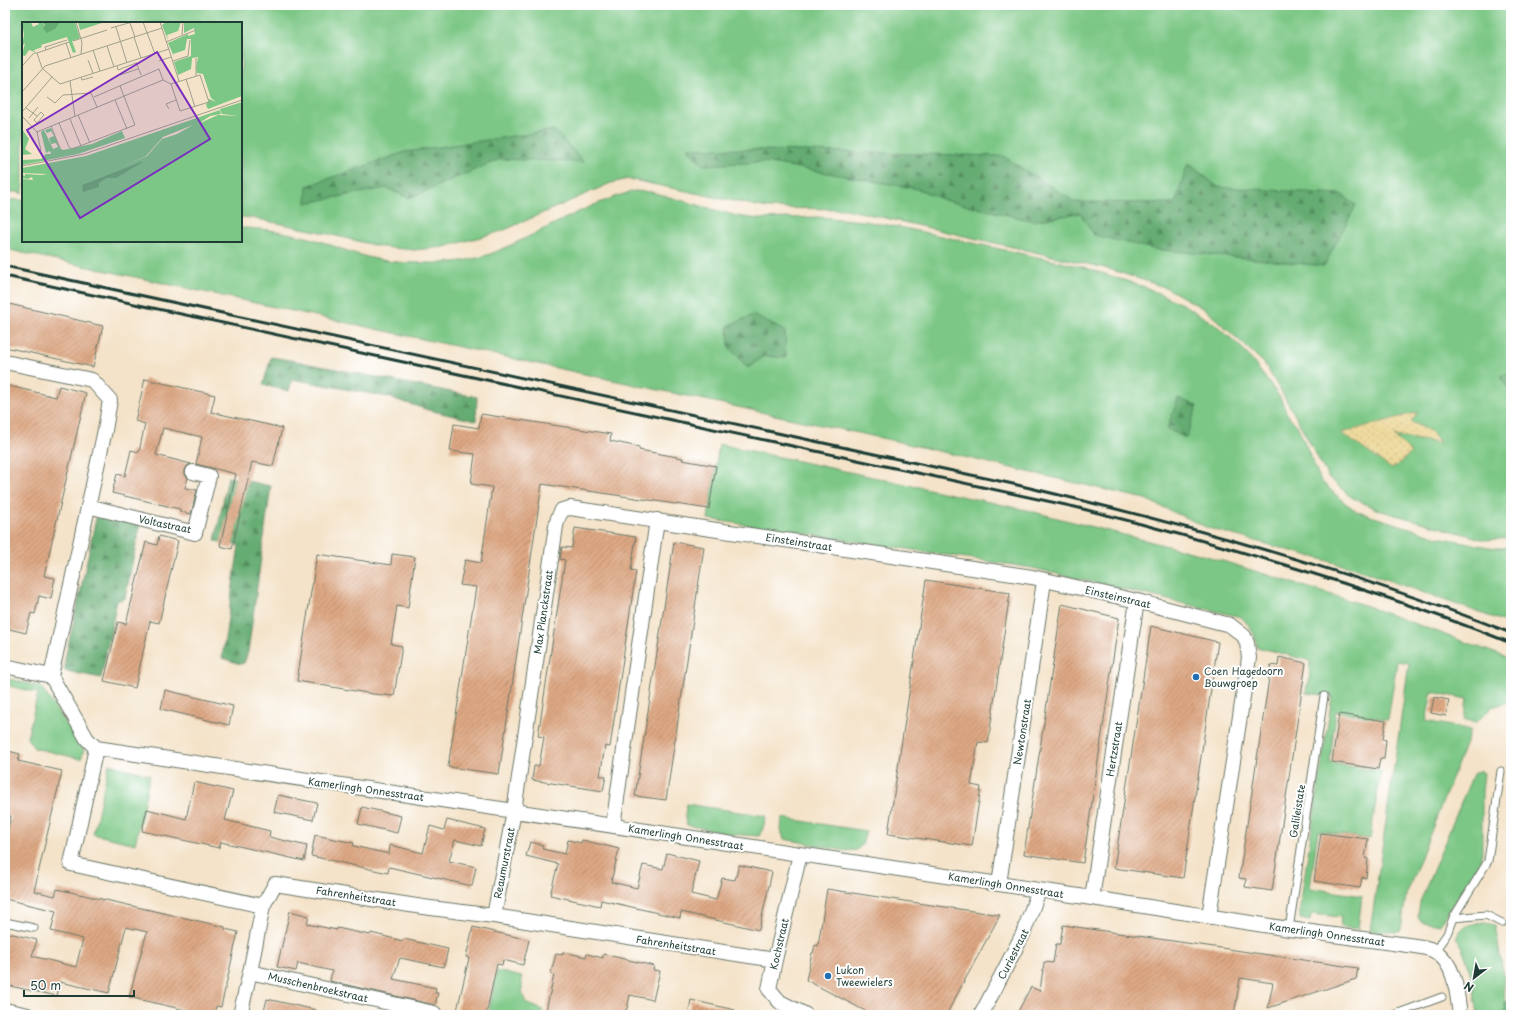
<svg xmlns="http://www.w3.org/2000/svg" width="1516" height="1020" viewBox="0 0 1516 1020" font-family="'Playpen Sans',sans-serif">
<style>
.green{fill:#7cc785;stroke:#4e825c;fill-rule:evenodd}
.forest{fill:url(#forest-firs);stroke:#427453}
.sand{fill:url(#sand-dots);stroke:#868c69}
.building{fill:url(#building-hatch)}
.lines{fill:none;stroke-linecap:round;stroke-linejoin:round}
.lane-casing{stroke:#6a7768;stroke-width:9}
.street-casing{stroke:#6a7768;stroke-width:16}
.lane{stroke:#fff;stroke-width:7}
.street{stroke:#fff;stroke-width:14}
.rail{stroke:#1f3d34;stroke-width:3}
.poi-dot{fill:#1f6fb2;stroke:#fff;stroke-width:1.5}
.labels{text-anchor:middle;stroke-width:4;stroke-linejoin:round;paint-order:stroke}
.street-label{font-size:10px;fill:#1f3d34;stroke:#fff}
.poi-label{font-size:10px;fill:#1f3d34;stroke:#fff;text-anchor:start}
.inset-road{fill:none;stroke:#9fa18d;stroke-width:1}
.view{fill:#7b2cbf;fill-opacity:0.15;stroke:#7b2cbf;stroke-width:2}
.inset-edge{fill:none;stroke:#1f3d34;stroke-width:2}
</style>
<defs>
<pattern id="forest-firs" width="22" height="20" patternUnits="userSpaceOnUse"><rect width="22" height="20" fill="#65ac72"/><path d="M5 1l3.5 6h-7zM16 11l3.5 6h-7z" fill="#538d5e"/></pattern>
<pattern id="sand-dots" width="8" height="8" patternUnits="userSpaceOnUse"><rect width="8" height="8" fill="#eeda9e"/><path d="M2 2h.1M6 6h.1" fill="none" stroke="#ccbc89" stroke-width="1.8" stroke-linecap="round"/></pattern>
<pattern id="building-hatch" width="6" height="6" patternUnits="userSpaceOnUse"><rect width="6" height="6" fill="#dea884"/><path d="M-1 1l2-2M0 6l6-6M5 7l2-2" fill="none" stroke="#b38a6d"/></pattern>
</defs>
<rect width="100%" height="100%" fill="#fff"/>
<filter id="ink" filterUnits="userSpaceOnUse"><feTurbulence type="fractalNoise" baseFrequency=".025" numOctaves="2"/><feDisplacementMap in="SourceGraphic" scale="8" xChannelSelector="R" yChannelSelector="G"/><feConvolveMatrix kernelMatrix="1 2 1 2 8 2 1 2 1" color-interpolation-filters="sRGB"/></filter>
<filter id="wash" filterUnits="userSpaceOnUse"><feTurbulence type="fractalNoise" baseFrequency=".012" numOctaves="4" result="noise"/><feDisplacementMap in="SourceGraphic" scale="16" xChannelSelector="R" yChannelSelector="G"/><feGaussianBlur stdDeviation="0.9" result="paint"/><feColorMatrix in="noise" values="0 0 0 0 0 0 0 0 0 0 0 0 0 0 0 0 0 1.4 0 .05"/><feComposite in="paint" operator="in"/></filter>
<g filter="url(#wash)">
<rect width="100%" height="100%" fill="#f4e3c9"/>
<!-- green -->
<path class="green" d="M5 5H1511V372L1500 376 1511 393V538L1485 540 1378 510 1351 497 1328 477 1295 415 1264 363 1206 310 1167 288 1109 269 846 209 767 208 628 179 611 183 502 231 444 247 414 250 382 247 316 231 252 218 241 217V23H23V194L18 192H5ZM1417 413 1410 422 1430 431 1440 442 1393 436Z
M634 191 651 192 737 216 759 219 818 217 864 221 904 228 1083 267 1145 287 1184 305 1216 325 1243 349 1280 397 1288 416 1297 425 1321 481 1344 502 1358 512 1439 537 1489 547 1500 548 1511 546V624L1357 569 1208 528 1145 499 895 441 5 249V200H23V241H241V228C265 228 290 233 313 239 330 244 347 252 364 256 387 263 410 263 433 263 453 263 475 260 493 253 539 234 585 204 634 191Z
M719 444 1026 510 1203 555 1361 604 1511 659V701L1492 707 1477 722 1464 720 1467 699 1432 692 1426 721 1471 730 1406 895 1401 930 1396 932 1370 931 1409 663 1397 661 1388 720 1336 711 1330 763 1381 771 1370 839 1318 831 1310 888 1362 896 1358 929 1340 927 1341 917 1311 914 1310 921 1300 919V906L1332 696 1306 693 1307 684H1309L1310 661 1257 647C1255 633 1251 627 1241 617L1032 568 708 519Z
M5 678 41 687 84 750 81 759 34 748 27 738 38 693 5 685Z
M109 764 150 775 135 844 93 834Z
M1480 770 1484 773 1482 792V858L1440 925 1422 922 1418 917 1420 902 1473 774Z
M686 804 766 816 763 828 759 836 729 834 687 825 685 819Z
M782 818 866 831 862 845 857 850 846 851 784 839 781 830Z
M1485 923 1495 925 1503 972 1506 1015H1478C1474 991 1470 961 1458 940L1456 939C1460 925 1472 923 1485 923Z
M497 971 522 977V992L526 1003 543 1010 541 1015H488Z"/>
<!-- forest -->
<path class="forest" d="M554 130 584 162 500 159 409 198 386 188 306 203 307 186 405 152Z
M687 148 1003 156 1075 202 1175 203 1188 163 1218 187 1341 194 1356 205 1324 266 1153 249 1094 235 1080 213 1034 221 947 201 918 189 765 162 703 165Z
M753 315 785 331 786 358 764 356 748 368 729 347 728 326Z
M271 357 290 360 477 397 476 421 428 410 388 397 292 379 289 391 263 385Z
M1511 372V393L1500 376Z
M1178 398 1197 406 1186 438 1167 429Z
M228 477 271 486 248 652 244 663 240 664 222 658 239 545 215 541Z
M101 517 140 525 125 598 117 601 101 678 65 671V658L77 607 96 518Z
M1511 1000V1015H1506L1505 1002Z"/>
<!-- sand -->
<path class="sand" d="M1418 412 1411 422 1430 431 1440 443 1394 436 1411 453 1392 469 1341 433Z"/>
<g id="blocks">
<!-- building -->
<path class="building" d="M5 303 103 326 93 367 5 347Z
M145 379 215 395 211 412 282 428 273 466 252 462 232 549 220 546 236 474 196 464 202 437 163 428 156 455 191 464 187 466 185 470V475L188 478 185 488 197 490 191 514 180 512V509L112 493 117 474 125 476 131 450 139 452 145 424 135 421Z
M5 385 56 397 59 386 86 393 44 576 55 578 51 599 39 596 35 614 31 613 26 633 5 628Z
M481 414 611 434 610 441 639 447V450L683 458 682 460 716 466 709 509 542 484 499 774 448 767 476 587 460 585 465 560 481 563 492 487 471 484 475 454 450 451 454 424 479 428Z
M575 528 636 537 631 570 636 571 610 747 605 746 600 776H606L603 791 532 780 534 766H539L544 737 538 736 565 560 560 559 562 547 572 548Z
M159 536 178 541 159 623 150 621 135 688 104 681 118 622 126 624 146 542 157 545Z
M674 542 704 547 666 800 635 796Z
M317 554 391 565 392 554 415 557 408 608 397 606 391 644 402 646 394 696 373 694 297 681Z
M926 580 1010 593 988 743 978 742 971 785 981 787 972 846 888 834Z
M1062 604 1119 618 1083 863 1024 854Z
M1151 626 1218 642 1183 878 1114 868Z
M1279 657 1306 663 1272 891 1245 887 1246 879 1239 878 1271 665 1278 666Z
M165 690 233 706 229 725 161 709Z
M1434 697 1449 700 1446 716 1431 713Z
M1339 714 1386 721 1383 739 1386 740 1384 759 1380 758 1378 769 1332 762Z
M5 750 20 754 18 761 62 771 34 891 55 896 57 889 225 927V929L238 932 221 1007 216 1006 214 1015H207L129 997 147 932 126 927 109 993 60 982 57 996 5 985V932L37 940 32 956 76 967 83 939 51 931 56 911 5 899V841L11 816 5 815Z
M194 782 233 791 225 820 270 831 269 837 307 846 304 861 221 842 219 848 142 831 147 809 186 819Z
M278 795 317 803 313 820 274 812Z
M362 807 401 816 397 833 358 824Z
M447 820 485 829 481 846 455 840 449 861 476 867 472 886 389 867 388 873 311 856 315 835 354 843 353 846 389 854 390 845 423 853 430 826 444 830Z
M1321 833 1368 839 1365 858 1368 859 1366 878 1362 877 1360 888 1314 881Z
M568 840 581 843 582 840 619 849 611 882 637 888 643 865 663 869 667 853 699 861 691 894 716 900 722 878 735 880 739 865 772 872 759 930 681 912 680 918 601 900 600 906 550 895 558 864 526 856 530 842 543 845 542 849 565 854Z
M827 889 904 901 1000 915 946 1015H873L806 980 812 953H813L815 945 818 946Z
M290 911 309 916 307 924 337 930V928L370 935 371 933 403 941 404 939 448 949 444 967 400 958 393 979 436 988 435 993H438L435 1005 330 981 332 971 298 963 296 971 277 967Z
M1063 925 1358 968 1356 979 1268 1008 1273 983 1240 978 1234 1015H1016L1031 987 1040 991 1044 962 1053 963 1056 944H1060Z
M473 927 529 940 523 965 503 960 502 965 497 964 486 1015H456L469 958 466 957Z
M563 952 586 957 587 954 603 958V954L654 966 653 970 660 971 653 1000 630 995 627 1009H626L624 1015H545L554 975 551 973 556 954 562 955Z
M267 999 316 1010V1015H263Z
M691 1000 735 1010 734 1015H688Z"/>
</g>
</g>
<g filter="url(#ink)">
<use href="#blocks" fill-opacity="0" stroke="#6a7768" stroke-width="1"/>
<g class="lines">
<defs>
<path id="lane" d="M1453 918 1486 915 1502 923
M5 922 34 928
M1289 929 1324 696
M1435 951 1447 934 1453 918 1488 861 1501 771
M1393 1015 1442 997"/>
<path id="street" d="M5 362 92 380 110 400 105 430 51 676
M88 506 195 533 209 476 193 472
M5 666 51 676 87 739 96 748 1092 898 1289 929 1415 946C1422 947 1431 948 1436 952 1456 965 1457 994 1460 1015
M96 748 71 864 263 906 275 884 423 907 494 916 775 960
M613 826 657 520
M800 854 775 960 769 989 780 1002 806 1015
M999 884 1044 581
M1092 898 1137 601
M494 916 514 811 556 526 558 518 562 510 570 508 1032 577 1137 601 1230 625 1244 636 1247 643 1249 658 1209 916
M250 972 434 1013
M5 1010 28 1015
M240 1015 250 972 263 906
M981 1015 1023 934 1039 890"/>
</defs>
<!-- lane casing -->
<use href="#lane" class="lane-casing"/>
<!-- street casing -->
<use href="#street" class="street-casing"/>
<!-- lane -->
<use href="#lane" class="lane"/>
<!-- street -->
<use href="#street" class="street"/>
<!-- rail -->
<path class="rail" d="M5 266 1013 484C1182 523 1349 570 1511 633
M5 276 1075 507C1223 544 1369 587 1511 643"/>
</g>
</g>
<!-- markers -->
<g class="poi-dot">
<circle cx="1196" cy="677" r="4"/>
<circle cx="828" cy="976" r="4"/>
</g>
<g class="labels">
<!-- street labels -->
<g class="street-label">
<text transform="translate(165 524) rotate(12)" y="4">Voltastraat</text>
<text transform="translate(799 542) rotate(9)" y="4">Einsteinstraat</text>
<text transform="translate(1118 597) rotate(13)" y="4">Einsteinstraat</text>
<text transform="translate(543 612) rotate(-82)" y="4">Max Planckstraat</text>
<text transform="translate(1022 732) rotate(-81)" y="4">Newtonstraat</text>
<text transform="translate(1114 749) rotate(-81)" y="4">Hertzstraat</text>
<text transform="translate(366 789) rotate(8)" y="4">Kamerlingh Onnesstraat</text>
<text transform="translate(1297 811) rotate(-81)" y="4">Galileistate</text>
<text transform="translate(686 837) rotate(9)" y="4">Kamerlingh Onnesstraat</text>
<text transform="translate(504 863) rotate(-79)" y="4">Reaumurstraat</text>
<text transform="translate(1006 885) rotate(9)" y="4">Kamerlingh Onnesstraat</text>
<text transform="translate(356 896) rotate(9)" y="4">Fahrenheitstraat</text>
<text transform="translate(1327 934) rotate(8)" y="4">Kamerlingh Onnesstraat</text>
<text transform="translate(779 944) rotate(-77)" y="4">Kochstraat</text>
<text transform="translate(676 945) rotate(9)" y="4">Fahrenheitstraat</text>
<text transform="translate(1013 954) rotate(-63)" y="4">Curiestraat</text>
<text transform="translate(318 987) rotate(13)" y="4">Musschenbroekstraat</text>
</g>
<!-- poi labels -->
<g class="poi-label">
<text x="1204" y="675">Coen Hagedoorn<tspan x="1204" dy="12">Bouwgroep</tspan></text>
<text x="836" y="974">Lukon<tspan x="836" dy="12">Tweewielers</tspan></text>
</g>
</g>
<!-- overview -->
<g transform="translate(22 22)">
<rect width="220" height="220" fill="#f4e3c9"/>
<path d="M0 0H9L11 5 17 2 15 0H21L25 10 38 0H53L58 16 50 19 54 30 51 31 45 15 19 23 20 25 12 28 13 30 7 28 3 34 0 33 3 21 0 24 2 13ZM56 0H83L58 8ZM144 0H159L156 9 145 13 146 18 140 3ZM162 0H220V74L186 87 184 83 187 77 194 80 189 76 181 52 175 51 174 46 176 35 170 36 169 47 156 53 152 40 169 34V17H165L163 28 151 32 153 37 146 21 166 12V14L173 12 172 6 162 11ZM220 80V220H0V157L11 158 10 155 6 157 0 156V153L3 154V152L20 153 25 152 0 151V146L64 134 198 88 199 92 188 94 176 102 196 93 217 94 200 92 198 87ZM171 103 155 112 140 117 125 134 99 145 124 134 141 115ZM29 106 38 126 41 128 70 122 100 109 103 116 56 132 0 143V138L19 137 24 132H29L28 129 24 131 19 110 22 108 34 133 31 127 36 125 34 121 29 122 27 116 32 114 29 109 25 111 23 108Z" fill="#7cc785" fill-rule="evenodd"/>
<path d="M21 0H38L33 7 25 11 21 6 23 3ZM119 140H121L94 156H85L77 161V165L61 170 60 163Z" fill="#65ac72"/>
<path d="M0 107 7 117 3 127 10 132 0 133Z" fill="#7cc785"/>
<path class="inset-road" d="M54 0 60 21 59 32M121 0 133 32M138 0 157 59M108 1 113 15M94 5 105 41M89 6 110 0M160 13 161 0M112 15 119 36M51 19 85 8M47 20 15 31 20 46 38 62 147 27M144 20 174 8M44 21 49 36M85 24 92 45M24 28 23 25 45 18M71 28 78 49M66 38 71 51M137 39 149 35M151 39 166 34 168 18M114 40 119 53M0 44 12 31H15M95 44 96 48 114 41M98 53 116 47M174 54V36M59 55 60 58 71 55M164 57 173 85M48 59 53 95M0 70 23 44 140 6M25 75 33 81 41 73 69 71 75 85M72 75 137 47 141 58M93 78 105 107M4 86 15 94M147 87 144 82 154 78M0 90 30 55M19 90 22 93 15 101 12 98ZM56 93 68 121M0 94 15 110 141 58 149 62 178 53 187 80 158 89 149 62M7 96 16 85M48 97 59 124M37 101 47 125 50 127 113 103 98 64M29 104 38 126M15 110 19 129M0 144 62 132 220 78"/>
<path class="view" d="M135 30 188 117 58 196 5 108Z"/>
<rect width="220" height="220" class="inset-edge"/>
</g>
<!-- margin -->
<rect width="1516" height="1020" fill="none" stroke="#fff" stroke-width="20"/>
<!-- north arrow -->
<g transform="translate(1474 978) rotate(211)" stroke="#ffffff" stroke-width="3" paint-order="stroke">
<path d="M0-3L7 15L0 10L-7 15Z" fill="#1f3d34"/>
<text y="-6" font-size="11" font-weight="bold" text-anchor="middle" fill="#1f3d34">N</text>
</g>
<!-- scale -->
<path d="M24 990v6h110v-6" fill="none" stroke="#1f3d34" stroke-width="2"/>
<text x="30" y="990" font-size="12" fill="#1f3d34" stroke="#ffffff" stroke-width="3" paint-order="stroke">50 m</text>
</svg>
